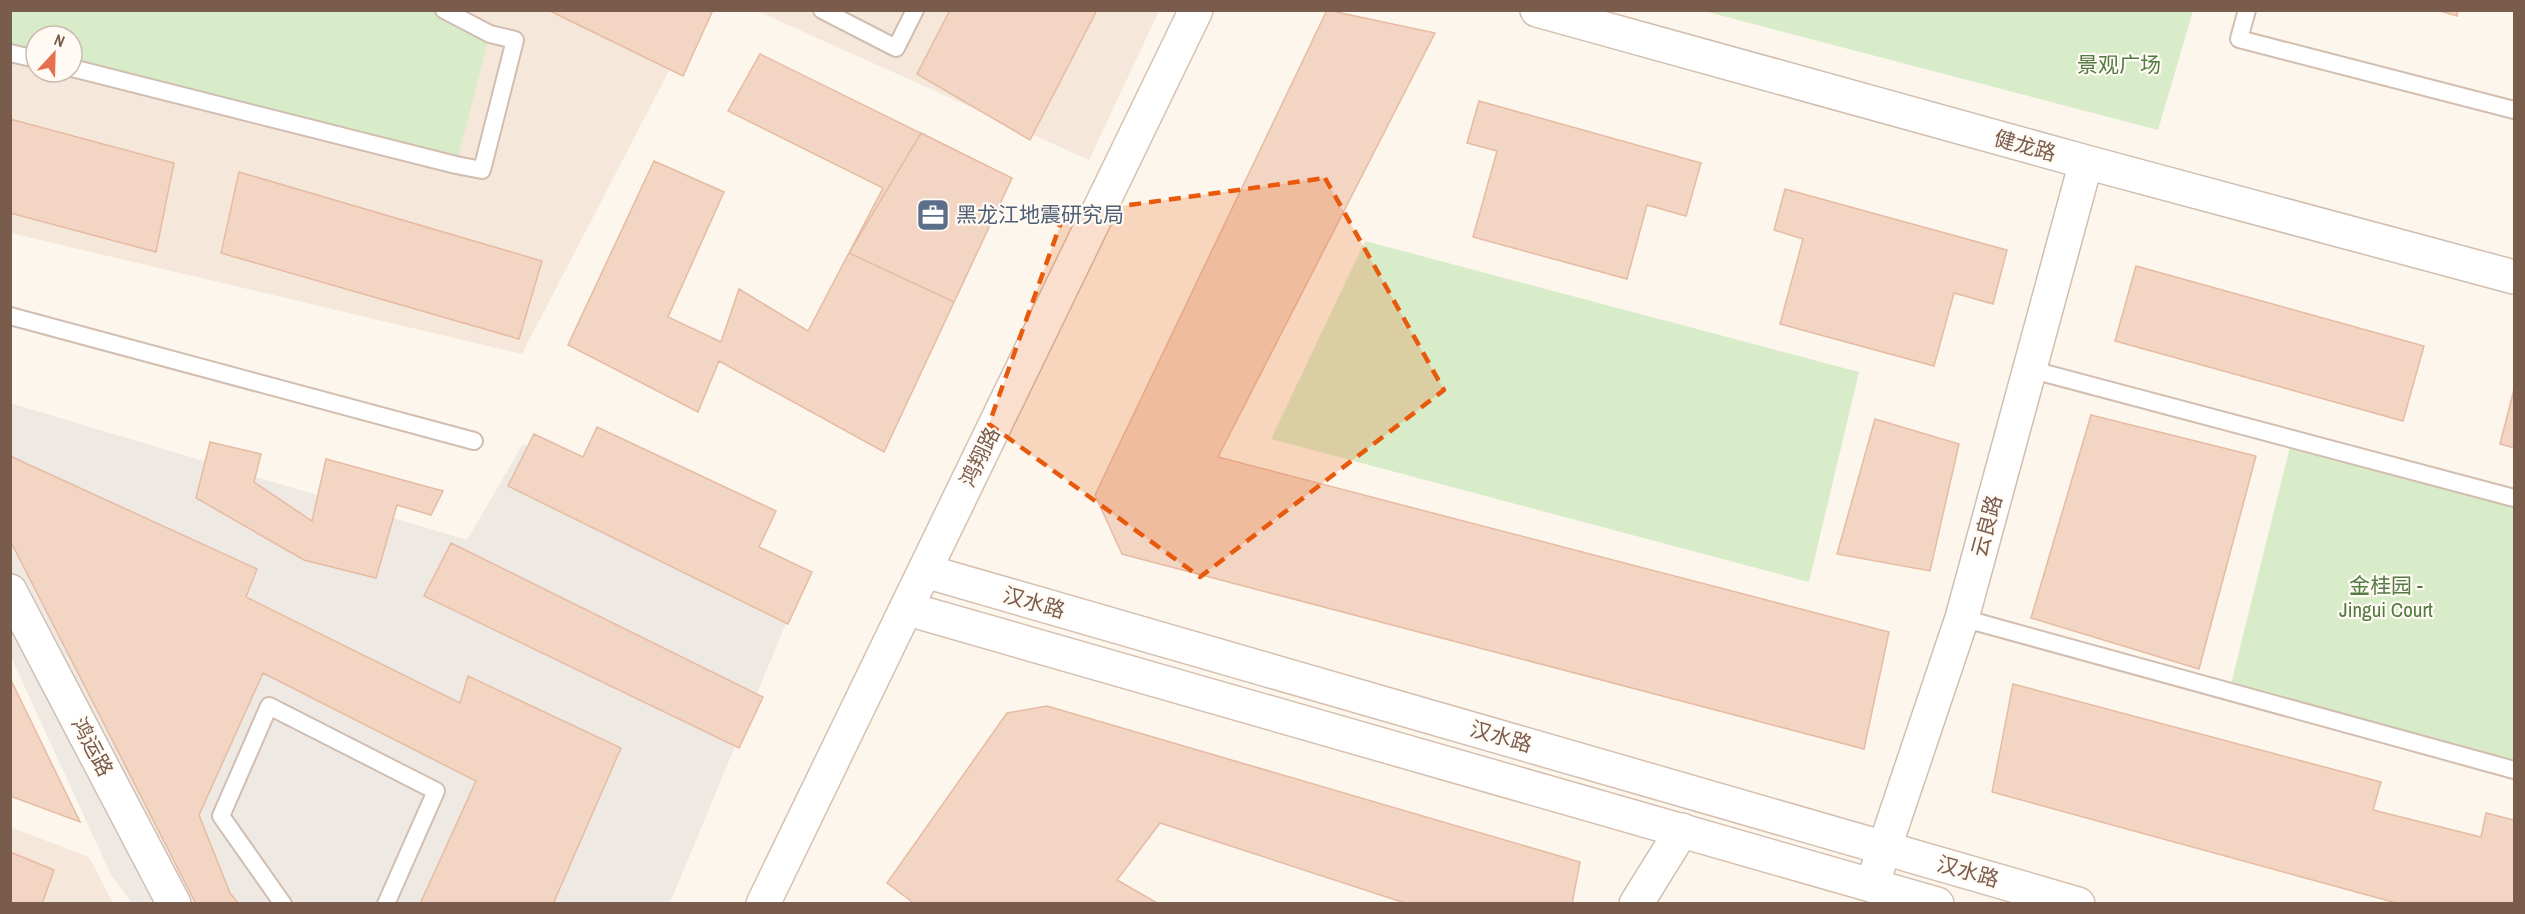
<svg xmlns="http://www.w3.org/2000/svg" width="2525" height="914" viewBox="0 0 2525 914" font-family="'Archivo Narrow','Noto Sans SC',sans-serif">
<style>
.residential{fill:#f5e8da;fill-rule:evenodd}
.industrial{fill:#efe9e4}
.green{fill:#d8ecc9}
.building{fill:#f3d5c3;stroke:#e6bba3;stroke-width:1.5}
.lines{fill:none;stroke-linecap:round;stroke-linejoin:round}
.service-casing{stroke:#d1beb0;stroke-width:20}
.minor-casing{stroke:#d1beb0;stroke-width:36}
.tertiary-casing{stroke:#d1beb0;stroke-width:36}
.secondary-casing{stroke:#d6c0b0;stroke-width:36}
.service{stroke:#fff;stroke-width:16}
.minor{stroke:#fff;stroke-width:33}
.tertiary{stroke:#fff;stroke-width:33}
.secondary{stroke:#fff;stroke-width:33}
.marked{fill:#e8590c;fill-opacity:0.2;stroke:#e8590c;stroke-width:4.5;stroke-dasharray:12 8;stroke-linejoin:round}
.labels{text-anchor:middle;stroke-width:4.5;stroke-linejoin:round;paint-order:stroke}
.park-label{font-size:21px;fill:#537a41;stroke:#fffaf3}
.street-label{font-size:21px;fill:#7a5c4d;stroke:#fffaf3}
.service-label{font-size:21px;fill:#4e5e75;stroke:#fffaf3;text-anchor:start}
</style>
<rect width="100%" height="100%" fill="#fdf6ec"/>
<!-- residential -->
<path class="residential" d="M11 11H700L522 354 11 233ZM36 36H72V72H36Z
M757 11H1159L1089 160Z
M10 827 89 857 113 903H11Z"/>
<!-- industrial -->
<path class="industrial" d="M10 403 467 540 523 444 804 580 670 903H132L111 875 11 657Z"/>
<!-- green -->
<path class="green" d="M10 11H444L490 34 456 165 72 68V36H36V59L11 53Z
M1704 11 2193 10V11L2158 130Z
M1365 241 1859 372 1809 582 1271 439Z
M2292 439 2514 498V770L2229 692Z"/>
<!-- building -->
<path class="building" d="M548 10H713L683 76Z
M950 10H1097L1030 140 917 74Z
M1327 10 1435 33 1218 457 1889 632 1864 749 1122 554 1095 495Z
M2437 10H2458L2457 16Z
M760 54 1012 178 884 452 719 361 698 412 568 345 654 161 724 192 668 317 721 342 739 289 808 331 883 188 728 111Z
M1479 101 1701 163 1686 216 1647 205 1627 279 1473 237 1497 151 1467 143Z
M10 119 174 163 156 252 10 213Z
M921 133 1012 178 954 302 849 253Z
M239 172 542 261 519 339 221 253Z
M1785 189 2007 250 1993 304 1954 293 1934 366 1780 324 1803 239 1774 230Z
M2136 266 2424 346 2403 421 2115 341Z
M2514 389V448L2500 444Z
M2091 415 2256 456 2199 669 2031 618Z
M1875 419 1959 444 1930 571 1837 554Z
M597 427 776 511 759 547 812 572 788 624 508 486 534 434 583 457Z
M210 442 261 454 254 482 312 521 326 459 443 491 431 515 397 505 376 578 304 560 196 498Z
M10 456 257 569 246 597 460 703 468 676 621 748 553 904H420L476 781 263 673 199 815 230 893 239 904H196L10 540Z
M451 543 763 697 739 748 424 596Z
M10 678 80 822 10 796Z
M2013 684 2381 782 2373 810 2481 837 2486 813 2514 820V904H2400L1992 792Z
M1047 706 1580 862 1572 904H1408L1160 823 1117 880 1159 904H915L887 883 1007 713Z
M10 852 54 870 42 904H10Z"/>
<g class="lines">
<defs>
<path id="service" d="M822 10 896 48 915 10
M2247 10 2239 39 2514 110
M10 53 36 59
M72 68 456 165 482 170 515 40 490 34 444 10
M10 316 474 441
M2029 369 2514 498
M1962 618 2514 770
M283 904 221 816 269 706 436 791 386 904"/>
<path id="minor" d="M10 591 174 904
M1636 904 1682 830"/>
<path id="tertiary" d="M1537 10 2086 162 2514 277
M1872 885 1962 618 2086 162"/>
<path id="secondary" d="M925 571 2078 904
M908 609 1937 904
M763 904 1196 10"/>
</defs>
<!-- service casing -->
<use href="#service" class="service-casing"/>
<!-- minor casing -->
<use href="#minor" class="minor-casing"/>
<!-- tertiary casing -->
<use href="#tertiary" class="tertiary-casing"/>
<!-- secondary casing -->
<use href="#secondary" class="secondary-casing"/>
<!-- service -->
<use href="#service" class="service"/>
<!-- minor -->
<use href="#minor" class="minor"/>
<!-- tertiary -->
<use href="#tertiary" class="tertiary"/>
<!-- secondary -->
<use href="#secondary" class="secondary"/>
</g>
<!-- marked area -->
<path class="marked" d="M1325 178 1444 390 1200 577 989 424 1064 214Z"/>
<!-- icons -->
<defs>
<symbol id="office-square" viewBox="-11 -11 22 22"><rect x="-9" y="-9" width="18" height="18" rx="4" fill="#5c6f8a" stroke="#fffaf3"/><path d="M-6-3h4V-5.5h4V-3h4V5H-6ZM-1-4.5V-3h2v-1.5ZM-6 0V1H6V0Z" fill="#fff"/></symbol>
</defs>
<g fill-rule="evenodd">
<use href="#office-square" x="914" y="196" width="38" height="38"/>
</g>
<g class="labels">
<!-- park labels -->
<g class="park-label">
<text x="2119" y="72">景观广场</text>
<text x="2386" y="593">金桂园 -<tspan x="2386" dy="24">Jingui Court</tspan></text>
</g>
<!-- street labels -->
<g class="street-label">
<text transform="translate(2025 146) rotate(15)" y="7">健龙路</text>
<text transform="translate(980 457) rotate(-64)" y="7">鸿翔路</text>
<text transform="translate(1987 526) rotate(-75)" y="7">云良路</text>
<text transform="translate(1034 603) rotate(16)" y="7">汉水路</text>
<text transform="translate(1501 737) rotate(16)" y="7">汉水路</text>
<text transform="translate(92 747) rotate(62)" y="7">鸿运路</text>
<text transform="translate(1968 872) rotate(16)" y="7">汉水路</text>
</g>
<!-- service labels -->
<g class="service-label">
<text x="956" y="222">黑龙江地震研究局</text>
</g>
</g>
<!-- border -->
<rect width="2525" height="914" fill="none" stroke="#7a5c4d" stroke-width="24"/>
<!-- north arrow -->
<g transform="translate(54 54) rotate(22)"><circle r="28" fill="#fffaf3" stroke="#cabbb1" stroke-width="1.5"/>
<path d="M0-4.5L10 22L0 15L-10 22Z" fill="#e76f51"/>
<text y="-9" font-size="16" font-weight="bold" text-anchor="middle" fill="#7a5c4d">N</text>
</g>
</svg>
